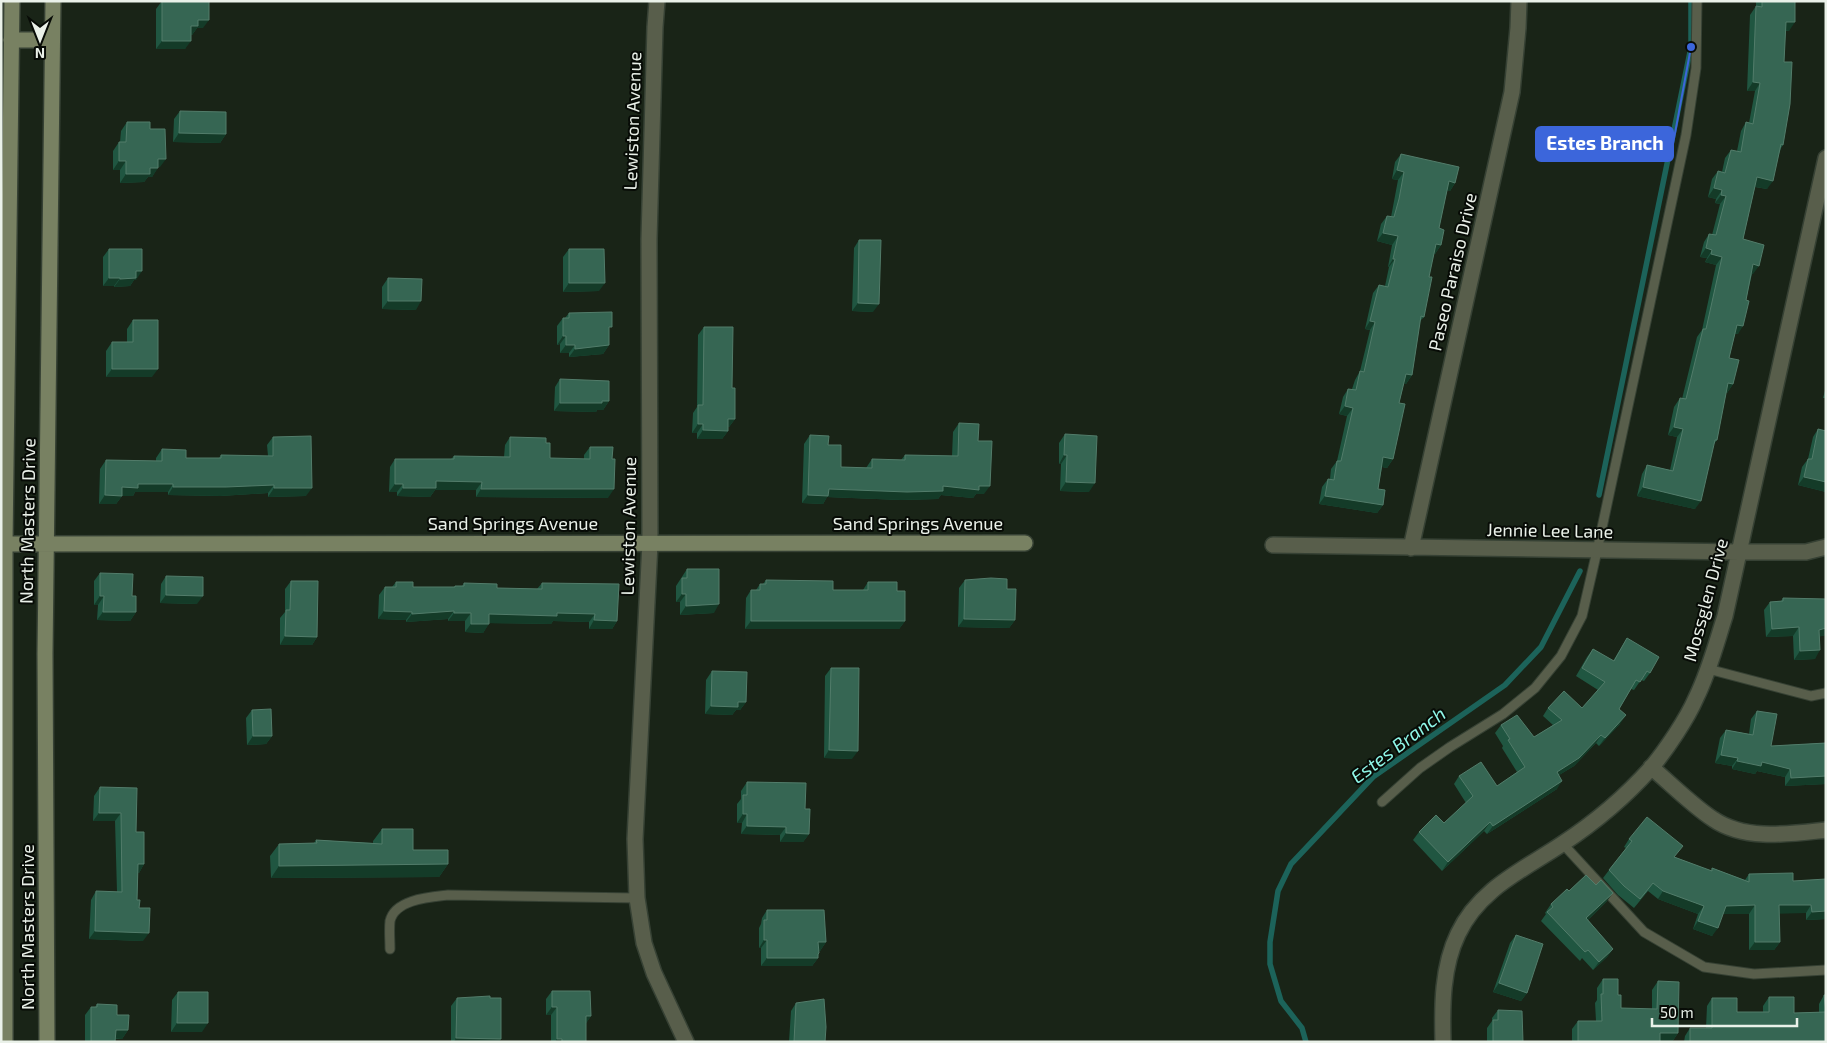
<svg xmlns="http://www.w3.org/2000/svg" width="1827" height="1043" viewBox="0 0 1827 1043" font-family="'Exo 2',sans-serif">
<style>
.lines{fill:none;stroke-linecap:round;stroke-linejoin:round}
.stream{stroke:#1c635a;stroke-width:5.5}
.lane-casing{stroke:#364134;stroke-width:11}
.street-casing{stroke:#364134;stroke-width:18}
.secondary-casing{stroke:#364134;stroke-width:18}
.lane{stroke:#585e4b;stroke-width:9}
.street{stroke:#585e4b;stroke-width:15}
.secondary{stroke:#788162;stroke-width:15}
.wall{fill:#205641}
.shaded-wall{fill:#143b28}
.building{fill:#366653;stroke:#527c6a}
.labels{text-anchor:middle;stroke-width:4;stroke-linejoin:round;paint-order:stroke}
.street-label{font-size:18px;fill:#eaf1e9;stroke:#070b06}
.water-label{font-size:19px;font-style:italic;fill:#8ff7e8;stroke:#070b06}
.leader{fill:none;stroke:#3c66db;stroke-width:2}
.callout-dot{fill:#3c66db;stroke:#070b06;stroke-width:2}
.callout{fill:#3c66db;stroke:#3c66db;stroke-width:2}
.callout-label{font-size:19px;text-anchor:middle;font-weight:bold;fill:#fff}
</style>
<rect width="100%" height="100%" fill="#192417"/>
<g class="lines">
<!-- stream -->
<path class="stream" d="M1599 495 1691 47V1
M1306 1042 1302 1028 1281 1001 1270 964V942L1278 891 1291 864 1373 777 1505 685 1541 647 1580 571"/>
<defs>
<path id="lane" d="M1708 669 1811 696 1826 693
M1382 802 1420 768 1450 747 1503 714 1535 688 1561 656 1582 616 1597 551 1686 135 1696 68 1697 1
M1563 844 1644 932 1704 967 1754 974 1826 970
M390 949C390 940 389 930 390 921 395 899 431 897 448 895L637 898"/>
<path id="street" d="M657 1 655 27 649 239 650 543 635 839 637 898 644 943 654 973 686 1042
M1273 545 1739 552H1806L1826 547
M1411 548 1512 92 1518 28 1519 1
M1651 767C1670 783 1693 806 1713 819 1745 841 1789 834 1826 830
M1443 1042C1442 1006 1442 967 1458 934 1479 889 1523 870 1562 844 1594 823 1626 796 1651 768 1666 750 1687 719 1696 698 1709 672 1716 644 1725 616L1826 158"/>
<path id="secondary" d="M11 40H52
M1 544 1025 543
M5 1042V544L12 1
M47 1042 45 654 53 1"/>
</defs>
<!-- lane casing -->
<use href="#lane" class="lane-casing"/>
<!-- street casing -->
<use href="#street" class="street-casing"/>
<!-- secondary casing -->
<use href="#secondary" class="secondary-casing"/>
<!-- lane -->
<use href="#lane" class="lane"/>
<!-- street -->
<use href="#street" class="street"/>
<!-- secondary -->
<use href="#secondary" class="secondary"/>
</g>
<!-- wall -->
<path class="wall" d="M162 1 203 28H197L192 35H191L185 49H156V9Z
M1756 1H1795L1789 31H1785L1784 62 1783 145 1781 148 1767 189 1755 187 1743 239 1753 274H1752L1738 334H1735L1729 358 1733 384 1727 393H1726L1717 440 1713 445 1695 509 1637 496 1642 474 1647 465 1670 470 1677 437 1668 435 1674 407 1680 398 1682 399 1697 337 1702 330 1716 265 1705 262 1707 258 1700 257 1704 242 1709 234 1712 235 1720 204 1715 203 1716 199 1708 197 1712 179 1718 171 1722 172 1725 158 1731 150 1737 151 1741 131 1746 122 1749 123 1755 91H1747L1750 15 1756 6Z
M180 111 226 134 220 143 173 142 174 119Z
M127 122 150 129 160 167H158L152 177H148L144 182 120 183V170H113V151L119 142H120L121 131Z
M1401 154 1455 183 1450 191 1447 190 1439 228 1441 245 1435 254 1434 253 1429 277 1424 317 1420 321 1412 375 1406 384 1404 383 1399 403 1393 459 1387 468 1382 467 1378 489 1383 505 1377 513 1319 504 1322 487 1328 479H1330L1331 469 1337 461 1347 416 1339 414 1343 397 1348 389H1352L1355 380 1360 371 1370 330 1365 329 1373 293 1379 285 1385 286 1389 267H1388L1392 245 1377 241 1381 224 1387 216 1391 217 1398 180 1392 179 1395 162Z
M859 240 873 312 852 311 854 248Z
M109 249 136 280H134L130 286 114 287V286H103V257Z
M569 249 599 291 563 292V257Z
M388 278 416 310 382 309V287Z
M569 313 609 332V345L603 354 569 357V353H560V344L557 345V326L563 318H565Z
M133 320 152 377H106V351L112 342H127V329Z
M704 327 732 388 735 419 729 427H728V431L722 439H697V433H692L693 413 697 407 698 335Z
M560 379 609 401 603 410H597L596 412 554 411 555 387Z
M1826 387V398H1823Z
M959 423 978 441 984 494H976L973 498 941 495 938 499 901 500 827 497 823 504 802 503 804 444 810 435 828 445 841 467 866 468 872 459 901 460 905 455 952 456 953 432Z
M1818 429 1826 431V492L1798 485 1802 467 1808 459 1813 437Z
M1065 434 1089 492 1060 491 1061 464H1059V443Z
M273 437 306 496 268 497V493L220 496 168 495V492H135L133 496H122L116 504H99L100 469 106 460 156 461V458L162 449 186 458H219L221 455 268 456 267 445Z
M510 437 546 443 550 458 584 459V455L590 447 608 498 476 497V490H435L430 497 397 496V492H389L390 467 395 459H451L454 456 504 457 505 445Z
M687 569 714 613 680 615V602H676V586Z
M100 573 132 596 136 612 130 621 97 620 98 605H94V581Z
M166 576 197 604 160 603 161 584Z
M766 580 833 590H863L868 582 897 591 905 621 899 629H745L746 598 751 590H756L760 584H763Z
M965 580 1007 589 1015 620 1009 628 958 627 959 588Z
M291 581 317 637 312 645H280V618L285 612V589Z
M396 582 413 587H454L455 586H462L464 583 497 588 537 589 542 583 617 621 612 629H589V622L553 621 551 624 489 623 483 633 465 632V621H448V619L406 622V620L378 619 379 595 385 587H392Z
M1783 598 1826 635 1820 636 1815 659 1794 660 1793 636 1766 637 1764 610 1770 602 1781 601Z
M1627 638 1650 673 1644 681 1641 680 1634 690 1631 689 1619 709 1620 724 1599 746 1596 743 1574 766 1559 775 1557 789 1487 834 1484 831 1442 871 1413 840 1419 832 1444 823 1466 803 1454 784 1459 776 1497 786 1517 772 1502 748 1503 746 1495 733 1501 725 1534 737 1553 725 1543 716 1548 708H1582L1598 690 1576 676 1587 657 1593 649 1613 661Z
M831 668 852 759 824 758 825 676Z
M712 671 746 702 740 710H736L732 715 705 714 706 680Z
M252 710 272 736 266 744 247 745 246 718Z
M1757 711 1771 746 1826 743V784L1785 786V777L1757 771 1755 774 1732 769V766L1715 763 1720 738 1726 730 1749 734 1751 719Z
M747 782 805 809 809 834 803 842H780V835L741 834 742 823H737V804L741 799V791Z
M100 787 136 832 144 864 139 873H138L137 900 139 908 143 941 89 939 91 900 96 891 117 892 115 821H93L94 796Z
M382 829 413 850 448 864 439 877 271 878 270 856 279 844 314 843 316 840 373 843V841Z
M1629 839 1675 857 1711 871 1712 868 1745 880 1749 874 1793 881 1826 919 1806 920V913H1779L1780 942 1774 950H1749V914H1723L1712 936 1693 929 1698 914 1658 899 1648 891 1634 908 1618 895 1603 878 1626 848 1624 847Z
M1569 891 1607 901 1588 920 1613 949 1607 957 1593 970 1582 958 1580 961 1541 921 1546 914 1545 913 1551 904Z
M767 910 826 942 820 951H819V953L818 956V958L812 966H761V948H759V928L761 924 762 918Z
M1516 935 1527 993 1521 1001 1493 992 1510 943Z
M1603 979 1618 995 1621 1008 1652 1009V990L1658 981 1678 1033 1672 1042H1572V1029L1578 1021H1596L1595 1003 1597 1000V988Z
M552 991 591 1016 586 1023V1042H551V1015H546V999Z
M178 992 202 1032H171L172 1000Z
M1824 995H1826V1042H1684L1685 1036 1690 1028H1706L1707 1006 1712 998 1737 1012H1763V1006L1769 997 1794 1013 1819 1012V1004Z
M457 998H490L499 1042H451V1006Z
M796 1003 825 1042H789L791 1011Z
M97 1004 117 1015 128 1030 122 1039H115V1042H85V1015L91 1007H95Z
M1498 1010 1523 1042H1487V1028L1492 1021V1018Z"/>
<!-- shaded-wall -->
<path class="shaded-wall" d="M198 20H209L203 28H197L192 35H185L191 26Z
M1786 22H1795L1789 31 1780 30Z
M162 41H191L185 49H156Z
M1753 82 1760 83 1755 91H1747Z
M179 133 226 134 220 143 173 142Z
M158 159H166L160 167H152Z
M119 161H126L120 170H113Z
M150 168H158L152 177H148L144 182 120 183 126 174Z
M1397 170 1404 172 1398 180 1392 179Z
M1757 177 1773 181 1767 189 1751 186Z
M1449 181 1455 183 1450 191 1443 190Z
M1714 188 1722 190 1716 199 1708 197Z
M1721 195 1726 196 1720 204 1715 203Z
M1383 233 1398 236 1392 245 1377 241Z
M1436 244 1441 245 1435 254 1430 253Z
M1706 248 1712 250 1707 258 1700 257Z
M1711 254 1722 257 1716 265 1705 262Z
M1393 259H1395L1389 267H1388Z
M1753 264 1759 266 1753 274 1748 273Z
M136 271H142L136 280H134L130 286 114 287 120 279Z
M109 278H120L114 286H103Z
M569 283H605L599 291 563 292Z
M388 301H421L416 310 382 309Z
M858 303 879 304 873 312 852 311Z
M1370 321 1375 322 1370 330 1365 329Z
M1737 325 1743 326 1738 334 1731 333Z
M563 336H566L560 344 557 345Z
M566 345H575L569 353H560Z
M609 345 603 354 569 357 575 349Z
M112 369H158L152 377H106Z
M1406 374 1412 375 1406 384 1400 382Z
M1728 383 1733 384 1727 393 1722 392Z
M609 401 603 410H597L596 412 554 411 560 403Z
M1345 406 1353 408 1347 416 1339 414Z
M728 419H735L729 427H722Z
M698 424H703L697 433H692Z
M1674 427 1683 429 1677 437 1668 435Z
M703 430 728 431 722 439H697Z
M1064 455H1067L1061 464H1059Z
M1383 457 1393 459 1387 468 1377 466Z
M1804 477 1826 482V492L1798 485Z
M436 481 482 482 476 490H435L430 497 397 496 403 488Z
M1066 482 1095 483 1089 492 1060 491Z
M138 484H173L168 492H135L133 496H122L116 504H99L105 495 122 487Z
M395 484H403L397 492H389Z
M274 485 268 493 220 496 168 495 173 487Z
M979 486H990L984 494H976L973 498 941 495 938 499 901 500 827 497 823 504 802 503 808 495 829 489Z
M1643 487 1701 501 1695 509 1637 496Z
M274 488H312L306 496 268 497Z
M481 489H614L608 498 476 497Z
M1325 496 1383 505 1377 513 1319 504Z
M682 594H686L680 602H676Z
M166 595 203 596 197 604 160 603Z
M100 596H104L98 605H94Z
M719 604 714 613 680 615 686 606Z
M384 611 412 612 406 620 378 619Z
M454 611 448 619 406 622 412 614Z
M103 612H136L130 621 97 620Z
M454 613H471L465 621H448Z
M557 613 595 614 589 622 553 621 551 624 484 623 489 614Z
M964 619 1015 620 1009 628 958 627Z
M594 620 617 621 612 629H589Z
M751 621H905L899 629H745Z
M471 624H489L483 633 465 632Z
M1799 627 1793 636 1766 637 1772 629Z
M1826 628V635L1814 638 1819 630Z
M285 636 317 637 312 645H280Z
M1820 650 1815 659 1794 660 1800 651Z
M738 702H746L740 710H736L732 715 705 714 711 706Z
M1626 715 1620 724 1599 746 1605 738Z
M1601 735 1596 743 1574 766 1551 780 1557 772Z
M253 736H272L266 744 247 745Z
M829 750 858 751 852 759 824 758Z
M1721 755 1738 758 1732 766 1715 763Z
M1737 761 1762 762 1790 769 1785 777 1757 771 1755 774 1732 769Z
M1826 776V784L1785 786 1791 778Z
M1562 781 1557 789 1487 834 1493 826Z
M99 813H121L115 821H93Z
M743 814H747L742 823H737Z
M1490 822 1484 831 1442 871 1448 862Z
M747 826 786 827 780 835 741 834Z
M786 833 809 834 803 842H780Z
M138 864H144L139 873H132Z
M448 864 439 877 271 878 279 866Z
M1663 891 1704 906 1698 914 1658 899Z
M1613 893 1607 901 1581 927 1586 918Z
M1755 905 1749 914H1720L1726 906Z
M1779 905H1811L1806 913 1773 914Z
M1826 911V919L1806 920 1812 912Z
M1698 921 1718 928 1712 936 1693 929Z
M95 931 149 933 143 941 89 939Z
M764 940H767L761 948H759Z
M818 942H826L820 951H812Z
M1755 942H1780L1774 950H1749Z
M1613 949 1607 957 1593 970 1599 962Z
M819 953 816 958H818L812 966H761L767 958 818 954Z
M1499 983 1527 993 1521 1001 1493 992Z
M552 1007H557L551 1015H546Z
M586 1016H591L585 1025Z
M177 1023H208L202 1032H171Z
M116 1030H128L122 1039 110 1038Z
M1660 1033H1678L1672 1042 1655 1041Z
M456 1038 501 1039 499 1042H454Z
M557 1039H562L560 1042H555Z"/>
<!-- building -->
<path class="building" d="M162 1H209V20H198V26H191V41H162Z
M1762 1H1795V22H1786L1784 62H1792L1790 104 1783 145 1781 144 1773 181 1757 177 1743 239 1764 245 1759 266 1753 264 1746 300 1749 301 1743 326 1737 325 1729 358 1739 360 1733 384 1728 383 1717 440H1715L1701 501 1643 487 1647 465 1673 471 1683 429 1674 427 1680 398 1686 399 1703 329H1706L1722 257 1711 254 1712 250 1706 248 1709 234 1716 235 1726 196 1721 195 1722 190 1714 188 1718 171 1725 173 1731 150 1741 152 1746 122 1753 124 1760 83 1753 82 1756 6 1762 7Z
M180 111 226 112V134L179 133Z
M127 122H150V129H165L166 159H158V168H150V174H126V161H119V142H126Z
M1401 154 1459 167 1455 183 1449 181 1439 228 1444 230 1441 245 1436 244 1429 277H1432L1424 317 1421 316 1412 375 1406 374 1399 403 1405 404 1393 459 1383 457 1378 489 1385 490 1383 505 1325 496 1328 479 1334 480 1337 461H1341L1353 408 1345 406 1348 389 1356 390 1360 371 1364 372 1375 322 1370 321 1379 285 1388 287 1395 259H1393L1398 236 1383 233 1387 216 1394 217 1399 199 1404 172 1397 170Z
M859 240H881L879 304 858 303Z
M109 249H142V271H136V278L120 279V278H109Z
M569 249H604L605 283H569Z
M388 278 422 279 421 301H388Z
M612 312V327H609V345L575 349V345H566V336H563V318H569V313Z
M133 320H158V369H112V342H133Z
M704 327H733L732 388H735V419H728V431L703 430V424H698V405H703Z
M560 379 609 381V401H602V403H560Z
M959 423 979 424 978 441H992L990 486H979V490L943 486V491L907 492 829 489 828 496 808 495 810 435 829 436 828 445H841V467L872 468V459L905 460V455L958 456Z
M1818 429 1826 431V482L1804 477 1808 459H1812Z
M1065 434 1097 436 1095 483 1066 482 1067 455H1064Z
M311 436 312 488H274V485L226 487H173V484H138V488L122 487V496L105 495 106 460 162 461V449L186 450V458H221V455L273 456V437Z
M510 437 546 438V443H550V458L590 459V447H613L612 459H615L614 489H481L482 482 436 481V488H403V484H395V459H454V456L510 457Z
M687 569H719V604L686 606V594H682V578H687Z
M100 573 133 574 132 596H136V612H103L104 596H100Z
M166 576 203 577V596L166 595Z
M991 578 1007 579V589H1016L1015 620 964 619 965 580Z
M766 580 833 581V590H868V582H897V591H905V621H751V590H760V584H766Z
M291 581H318L317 637 285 636 286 610H290Z
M396 582H413V587H455V586H464V583L497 584V588L542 589V583L619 584 617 621 594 620 595 614 557 613V616L489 614V624H471V613H454V611L412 614V612L384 611 385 587H396Z
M1783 598 1826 599V628L1819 630 1820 650 1800 651 1799 627 1772 629 1770 602 1783 601Z
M1627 638 1659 657 1650 673 1647 671 1640 682 1636 680 1619 709 1626 715 1605 738 1601 735 1579 758 1557 772 1562 781 1493 826 1490 822 1448 862 1419 832 1436 815 1444 823 1473 796 1459 776 1481 762 1497 786 1525 767 1508 740 1510 739 1501 725 1517 715 1534 737 1562 720 1548 708 1564 691 1582 708 1605 682 1582 668 1593 649 1614 661Z
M831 668H859L858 751 829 750Z
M712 671 747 672 746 702H738V707L711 706Z
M271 709 272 736H253L252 710Z
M1757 711 1777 714 1771 746 1826 743V776L1791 778 1790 769 1762 762 1761 766 1737 761 1738 758 1721 755 1726 730 1753 735Z
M747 782 806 783 805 809H810L809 834 786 833V827L747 826V814H743V795H747Z
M100 787 137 788 136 832H144V864H138L137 900H140L139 908H150L149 933 95 931 96 891 122 892 121 813H99Z
M1647 817 1683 846 1674 857 1712 871V868L1749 882V874L1793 873V881L1826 879V911L1812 912 1811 905H1779L1780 942H1755V905L1726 906 1718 928 1698 921 1704 906 1663 891 1653 883 1640 899 1624 886 1609 870 1632 841 1629 839Z
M382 829H413V850H448V864L279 866V844L317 843 316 840 382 844Z
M1586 875 1596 885 1601 880 1613 893 1586 918 1613 949 1599 962 1588 950 1585 952 1547 912 1553 907 1551 904 1567 889 1569 891Z
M767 910H824L826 942H818L819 953 818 954V958H767V940H764V920H767Z
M1516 935 1543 944 1527 993 1499 983Z
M1603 979H1618V995H1621V1008L1657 1009 1658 981 1679 982 1678 1033H1660V1042H1578V1021H1602L1601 994H1603Z
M552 991H590L591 1016H586V1042H562V1039H557V1007H552Z
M178 992H208V1023H177Z
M1824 995H1826V1042H1690V1028H1712V998H1737V1012H1769V997H1794V1013L1826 1012Z
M490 996V998H501V1039L456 1038 457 998Z
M824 999 826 1027 825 1042H794L796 1003Z
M97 1004 117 1005V1015H129L128 1030H116L115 1042H91V1007H97Z
M1498 1010 1522 1011 1523 1042H1493V1020H1498Z"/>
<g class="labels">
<!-- street labels -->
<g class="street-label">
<text transform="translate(633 121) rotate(-88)" y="6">Lewiston Avenue</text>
<text transform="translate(1453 272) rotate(-77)" y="6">Paseo Paraiso Drive</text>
<text transform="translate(28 521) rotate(-89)" y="6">North Masters Drive</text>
<text x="513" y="530">Sand Springs Avenue</text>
<text x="918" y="530">Sand Springs Avenue</text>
<text transform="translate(629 526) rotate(-89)" y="6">Lewiston Avenue</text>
<text transform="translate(1550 531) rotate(1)" y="6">Jennie Lee Lane</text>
<text transform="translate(1706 600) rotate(-75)" y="6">Mossglen Drive</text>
<text transform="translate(28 927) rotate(-90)" y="6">North Masters Drive</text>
</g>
<!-- water labels -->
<g class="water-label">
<text transform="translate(1398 745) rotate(-37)" y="7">Estes Branch</text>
</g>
</g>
<!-- callouts -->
<path class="leader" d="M1691 47L1673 144"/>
<circle class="callout-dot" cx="1691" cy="47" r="5"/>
<rect class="callout" x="1536" y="127" width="137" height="34" rx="5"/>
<g class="callout-label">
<text x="1605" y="150">Estes Branch</text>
</g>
<!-- border -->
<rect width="1827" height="1043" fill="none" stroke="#eaf1e9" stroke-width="5"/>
<!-- north arrow -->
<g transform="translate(40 40) rotate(180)" stroke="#070b06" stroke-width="4" paint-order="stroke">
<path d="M0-4L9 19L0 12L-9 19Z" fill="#eaf1e9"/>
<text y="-8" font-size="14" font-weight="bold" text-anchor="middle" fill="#eaf1e9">N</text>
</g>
<!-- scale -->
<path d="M1652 1018v8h145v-8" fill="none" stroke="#eaf1e9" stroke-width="2.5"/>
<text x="1660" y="1018" font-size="15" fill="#eaf1e9" stroke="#070b06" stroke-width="4" paint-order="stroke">50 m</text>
</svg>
